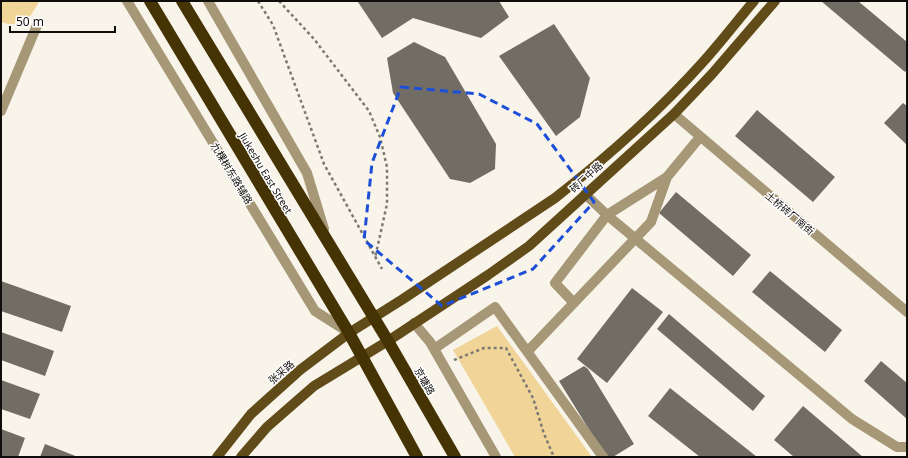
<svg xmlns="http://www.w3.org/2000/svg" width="908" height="458" viewBox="0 0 908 458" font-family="'Noto Sans','Noto Sans SC',sans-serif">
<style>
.green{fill:#f0d498}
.building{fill:#716d65}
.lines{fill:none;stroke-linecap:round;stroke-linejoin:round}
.path{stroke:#7c7973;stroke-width:2.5;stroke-dasharray:3 3;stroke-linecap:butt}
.minor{stroke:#a69777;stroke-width:10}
.major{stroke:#614c19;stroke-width:10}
.highway{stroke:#453304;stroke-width:12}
.marked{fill:none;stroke:#1d4ed8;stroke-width:3;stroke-dasharray:8 5;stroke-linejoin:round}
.labels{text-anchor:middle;stroke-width:3;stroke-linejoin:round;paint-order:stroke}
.street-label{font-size:10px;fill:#100e0b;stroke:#fff}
</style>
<rect width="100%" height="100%" fill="#f8f4ea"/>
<!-- green -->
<path class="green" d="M1 1H39C31 19 21 29 1 22Z
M497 326 592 457H515L453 350Z"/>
<!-- building -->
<path class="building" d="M499 1 509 17 481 38 413 18 382 38 358 2Z
M821 1H858L907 42V69L905 72Z
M554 24 590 78 580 117 556 136 499 56Z
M414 42 445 57 496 144 495 169 470 183 450 179 393 93 387 58Z
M903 103 907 106V145L884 123Z
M757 110 835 177 813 202 735 136Z
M676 192 751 255 733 276 659 213Z
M770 271 842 330 825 352 752 292Z
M1 281 71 306 62 332 1 311Z
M632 288 663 312 607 383 577 359Z
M669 314 765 396 753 411 657 329Z
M1 332 54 351 45 376 1 360Z
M881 361 907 383V419L864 381Z
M584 366 588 369 634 444 613 457H606L559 381Z
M1 380 40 394 30 419 1 409Z
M670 388 757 457H700L648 416Z
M803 406 863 457H794L774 440Z
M1 429 25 438 18 457H1Z
M45 444 78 457H40Z"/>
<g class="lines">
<!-- path -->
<path class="path" d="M258 1 273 25 324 164 382 269
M279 1 314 39 369 111 380 137 387 167V204L375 258
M454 360 484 348H506L533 398 544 434 554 457"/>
<!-- minor -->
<path class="minor" d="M127 1 315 311 348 332
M208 1 307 173 324 229
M1 111 38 23
M674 114 907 312
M585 194 607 215 852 419 897 447H907
M574 303 555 283 607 215 667 177
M414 323 430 342 496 457
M434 349 495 307 603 457
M528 351 651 222 667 177 700 137"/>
<!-- major -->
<path class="major" d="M217 457 251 414 300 370 349 333 403 299 555 198C606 158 660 110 703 62 721 42 737 21 754 1
M241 457 267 427 314 386 388 341 488 275 529 246 674 114 712 74 775 1"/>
<!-- highway -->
<path class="highway" d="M150 1 349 333 417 457
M182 1 388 341 455 457"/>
</g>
<!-- marked area -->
<path class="marked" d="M401 87 479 94 537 124 594 202 533 269 442 306 364 240 372 163Z"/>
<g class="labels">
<!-- street labels -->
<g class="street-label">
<text transform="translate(232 173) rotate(59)" y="4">九棵树东路辅路</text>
<text transform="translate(266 173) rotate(59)" y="4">Jiukeshu East Street</text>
<text transform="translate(586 177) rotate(-42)" y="4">砖厂中路</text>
<text transform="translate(790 213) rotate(40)" y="4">土桥砖厂南街</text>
<text transform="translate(281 372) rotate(-41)" y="4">张采路</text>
<text transform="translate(425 381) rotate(60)" y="4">京塘路</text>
</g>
</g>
<!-- border -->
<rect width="908" height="458" fill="none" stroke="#100e0b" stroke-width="4"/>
<!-- scale -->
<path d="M10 26v6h105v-6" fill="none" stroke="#100e0b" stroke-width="2"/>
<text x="16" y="26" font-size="12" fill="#100e0b" stroke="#ffffff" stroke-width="3" paint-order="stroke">50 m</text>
</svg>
